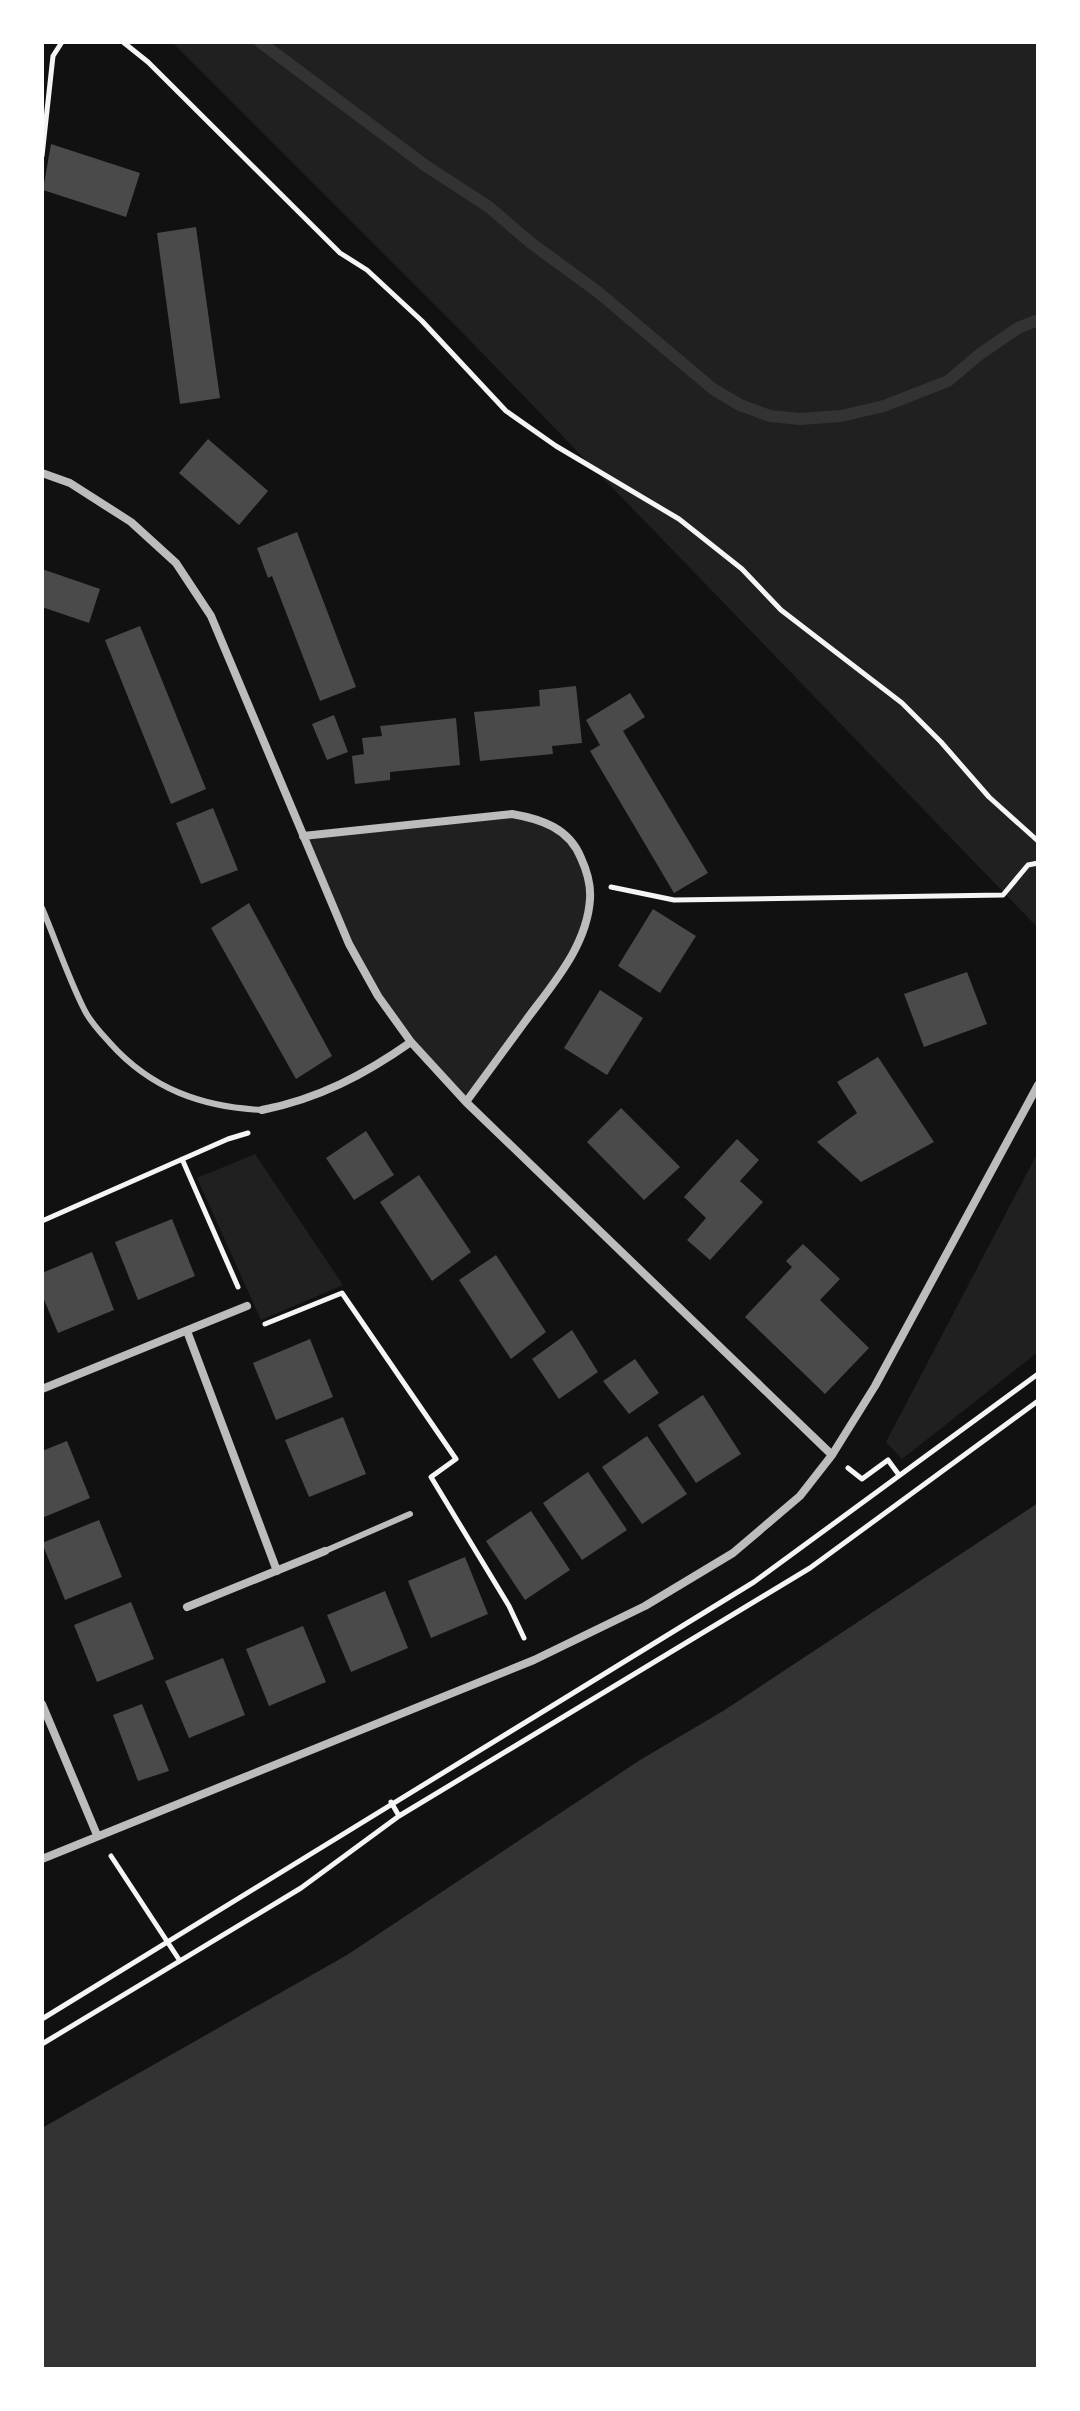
<svg xmlns="http://www.w3.org/2000/svg" width="1080" height="2411" viewBox="0 0 1080 2411" font-family="Spectral,serif">
<style>
.green{fill:#202020}
.water{fill:#333}
.lines{fill:none;stroke-linecap:round;stroke-linejoin:round}
.stream{stroke:#333;stroke-width:12}
.building{fill:#4a4a4a}
.path{stroke:#f5f5f5;stroke-width:5}
.service{stroke:#bcbcbc;stroke-width:6}
.minor{stroke:#bcbcbc;stroke-width:8}
</style>
<rect width="100%" height="100%" fill="#111"/>
<!-- green -->
<path class="green" d="M172 42H1038V928L459 329Z
M512 814 541 819 578 851 590 900 568 963 466 1102 411 1043 349 944 303 836Z
M1038 1152V1352L902 1459 886 1442Z
M255 1154 343 1285 261 1320 197 1178Z"/>
<!-- water -->
<path class="water" d="M1038 1503V2369H42V2128L347 1955 640 1760 723 1711Z"/>
<g class="lines">
<!-- stream -->
<path class="stream" d="M260 42 426 166 489 207 531 243 598 292 713 389 740 405 770 416 800 419 841 416 884 406 948 381 980 354 1018 328 1038 320"/>
</g>
<!-- building -->
<path class="building" d="M51 144 140 173 126 217 43 190Z
M196 227 220 398 180 404 157 233Z
M208 439 268 491 239 525 179 473Z
M297 532 356 687 320 701 272 576 268 578 257 548Z
M42 569 100 589 89 623 42 607Z
M140 626 206 789 171 804 105 640Z
M576 686 582 743 552 746 553 754 480 761 474 712 540 706 539 690Z
M630 693 645 717 623 731 708 873 674 893 590 751 600 745 586 720Z
M334 715 348 752 327 760 312 724Z
M456 718 460 765 390 772V780L355 784 352 756 364 754 362 738 382 736 380 726Z
M213 808 238 870 201 884 176 823Z
M249 903 332 1056 296 1079 211 928Z
M653 909 696 936 660 993 618 966Z
M967 972 987 1024 924 1047 904 994Z
M600 990 643 1018 607 1075 564 1048Z
M878 1057 934 1142 861 1182 817 1142 857 1113 837 1082Z
M621 1108 680 1167 644 1200 587 1142Z
M366 1131 394 1175 354 1200 326 1158Z
M737 1139 759 1160 740 1181 763 1202 710 1260 687 1240 706 1218 684 1197Z
M419 1175 471 1252 432 1281 380 1202Z
M172 1219 195 1276 138 1300 115 1242Z
M803 1244 840 1279 820 1300 869 1348 825 1394 745 1317 792 1267 786 1261Z
M92 1252 114 1310 58 1333 42 1295V1273Z
M496 1255 546 1332 511 1359 459 1280Z
M572 1330 598 1372 559 1399 532 1359Z
M310 1339 333 1397 276 1420 253 1363Z
M635 1359 659 1393 629 1414 603 1381Z
M703 1395 741 1454 696 1483 658 1425Z
M343 1417 366 1474 309 1497 285 1440Z
M647 1436 687 1494 642 1524 602 1467Z
M67 1441 90 1498 42 1518V1451Z
M588 1472 627 1530 582 1560 543 1503Z
M531 1511 570 1570 525 1600 486 1541Z
M99 1520 122 1577 65 1600 42 1543Z
M465 1557 488 1614 431 1638 408 1581Z
M385 1591 408 1648 351 1672 327 1615Z
M131 1602 154 1659 97 1682 74 1625Z
M303 1626 326 1682 269 1706 246 1649Z
M223 1658 245 1715 189 1738 165 1681Z
M142 1704 169 1771 138 1781 113 1715Z"/>
<g class="lines">
<!-- path -->
<path class="path" d="M123 42 148 62 340 253 367 270 422 321 506 411 556 446 679 519 742 569 781 610 902 703 941 742 989 797 1038 841
M42 156 53 56 62 42
M611 887 674 900 1003 895 1028 865 1038 863
M182 1159 238 1287
M42 1221 228 1139 248 1133
M265 1324 342 1293 456 1459 431 1477 509 1606 524 1638
M848 1468 862 1479 888 1460 899 1475
M391 1802 399 1816
M111 1856 180 1961
M42 2019 754 1582 1038 1374
M42 2044 301 1888 399 1816 810 1568 1038 1401"/>
<!-- service -->
<path class="service" d="M42 908C56 941 68 977 84 1009 90 1022 101 1033 110 1043 151 1089 202 1107 262 1110
M325 1551 410 1514"/>
<!-- minor -->
<path class="minor" d="M42 473 70 483 131 522 176 563 211 616 349 944 378 996 411 1042 466 1102 832 1455
M303 836 512 814C541 819 569 828 581 858 587 871 591 884 590 899 587 947 551 986 524 1023 505 1049 485 1076 466 1102
M262 1110C318 1099 364 1075 411 1042
M187 1331 277 1571
M42 1389 247 1306
M187 1607 325 1551
M42 1704 97 1835
M42 1859 534 1660 645 1606 733 1553 800 1496 832 1455 875 1386 1038 1085"/>
</g>
<!-- border -->
<rect width="1080" height="2411" fill="none" stroke="#ffffff" stroke-width="88"/>
</svg>
